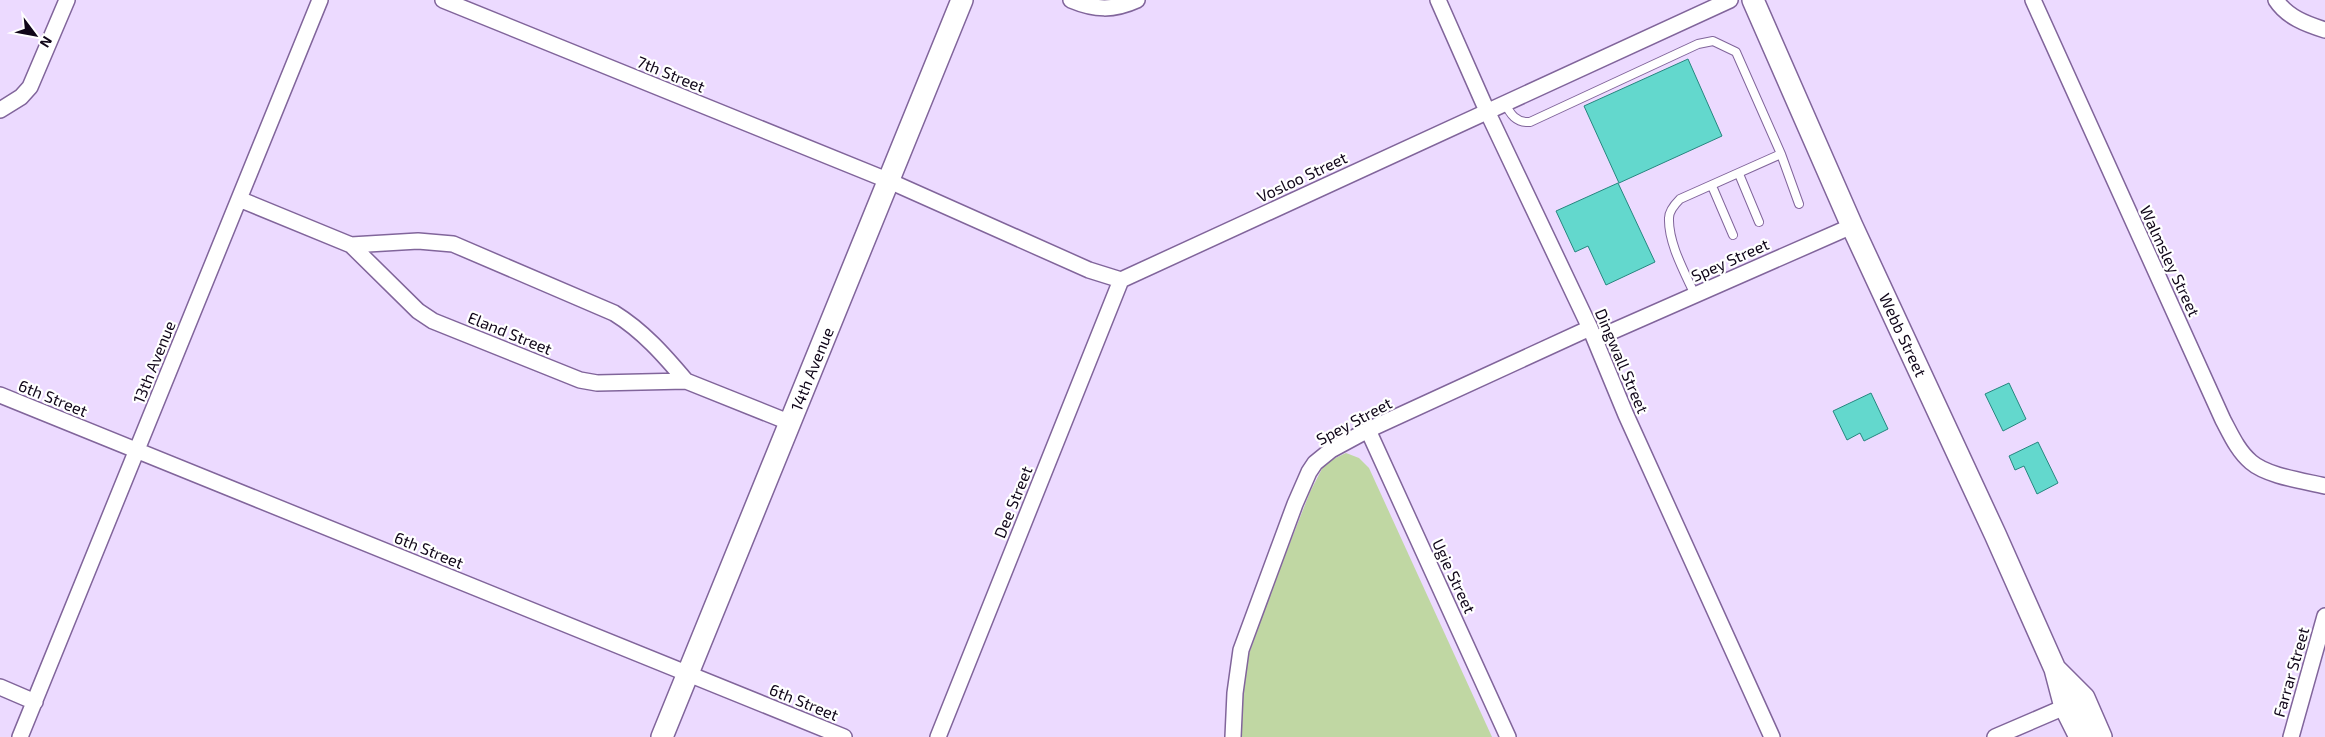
<svg xmlns="http://www.w3.org/2000/svg" width="2325" height="737" viewBox="0 0 2325 737" font-family="'Exo 2',sans-serif">
<style>
.green{fill:#c0d7a3}
.building{fill:#63d8cd;stroke:#26867f}
.lines{fill:none;stroke-linecap:round;stroke-linejoin:round}
.lane-casing{stroke:#81659b;stroke-width:10}
.street-casing{stroke:#81659b;stroke-width:18}
.secondary-casing{stroke:#81659b;stroke-width:24}
.lane{stroke:#fff;stroke-width:8}
.street{stroke:#fff;stroke-width:15}
.secondary{stroke:#fff;stroke-width:21}
.labels{text-anchor:middle;stroke-width:4.5;stroke-linejoin:round;paint-order:stroke}
.street-label{font-size:16px;fill:#100619;stroke:#fff}
</style>
<rect width="100%" height="100%" fill="#ecdaff"/>
<!-- green -->
<path class="green" d="M1346 453 1359 458 1369 468 1492 737H1236L1243 671 1271 591 1310 492 1325 463Z"/>
<!-- building -->
<path class="building" d="M1688 59 1722 136 1619 183 1584 106Z
M1618 183 1655 262 1606 285 1588 246 1575 252 1556 211Z
M2009 383 2026 419 2003 431 1985 394Z
M1871 393 1888 429 1864 441 1860 433 1847 440 1833 411Z
M2038 442 2058 483 2037 494 2024 466 2015 470 2009 456Z"/>
<g class="lines">
<defs>
<path id="lane" d="M1505 103C1510 114 1516 123 1530 122L1698 44 1713 41 1736 52 1781 154 1680 199C1675 204 1669 211 1669 218 1668 243 1685 273 1695 295
M1781 154 1799 204
M1739 174 1759 222
M1712 186 1733 235"/>
<path id="street" d="M443 0 887 180 1089 270 1121 280 1730 0
M1071 0C1095 10 1113 11 1137 0
M1438 0 1487 111 1590 328 1626 415 1772 737
M2033 0 2223 420C2231 435 2238 451 2251 462 2267 476 2304 481 2325 486
M2276 0C2287 17 2306 24 2325 30
M0 110 21 97 30 87 67 0
M239 199 351 245 418 311 433 321 580 380 597 383 686 381 791 423
M351 245 418 241 453 244 614 313C643 331 664 355 686 381
M1595 339 1852 226
M0 395 844 737
M1368 430 1508 737
M0 687 35 702
M20 737 320 0
M938 737 1121 280
M1233 737 1235 693 1241 650 1295 504 1309 472 1315 463 1331 450 1368 430 1590 328
M1995 737 2074 703
M2291 737 2325 616"/>
<path id="secondary" d="M1753 0 1852 226 1995 534 2055 669 2065 707 2080 737
M2055 669 2084 698 2101 737
M662 737 962 0"/>
</defs>
<!-- lane casing -->
<use href="#lane" class="lane-casing"/>
<!-- street casing -->
<use href="#street" class="street-casing"/>
<!-- secondary casing -->
<use href="#secondary" class="secondary-casing"/>
<!-- lane -->
<use href="#lane" class="lane"/>
<!-- street -->
<use href="#street" class="street"/>
<!-- secondary -->
<use href="#secondary" class="secondary"/>
</g>
<g class="labels">
<!-- street labels -->
<g class="street-label">
<text transform="translate(671 74) rotate(22)" y="6">7th Street</text>
<text transform="translate(1302 177) rotate(-25)" y="6">Vosloo Street</text>
<text transform="translate(1730 260) rotate(-24)" y="6">Spey Street</text>
<text transform="translate(2170 261) rotate(65)" y="6">Walmsley Street</text>
<text transform="translate(510 333) rotate(22)" y="6">Eland Street</text>
<text transform="translate(1903 335) rotate(65)" y="6">Webb Street</text>
<text transform="translate(1622 361) rotate(67)" y="6">Dingwall Street</text>
<text transform="translate(154 362) rotate(-68)" y="6">13th Avenue</text>
<text transform="translate(812 369) rotate(-68)" y="6">14th Avenue</text>
<text transform="translate(53 398) rotate(22)" y="6">6th Street</text>
<text transform="translate(1354 421) rotate(-28)" y="6">Spey Street</text>
<text transform="translate(1013 502) rotate(-68)" y="6">Dee Street</text>
<text transform="translate(429 550) rotate(22)" y="6">6th Street</text>
<text transform="translate(1454 576) rotate(65)" y="6">Ugie Street</text>
<text transform="translate(2291 672) rotate(-74)" y="6">Farrar Street</text>
<text transform="translate(804 702) rotate(22)" y="6">6th Street</text>
</g>
</g>
<!-- north arrow -->
<g transform="translate(35 35) rotate(122)" stroke="#ffffff" stroke-width="4" paint-order="stroke">
<path d="M0-4L9 19L0 12L-9 19Z" fill="#100619"/>
<text y="-8" font-size="14" font-weight="bold" text-anchor="middle" fill="#100619">N</text>
</g>
</svg>
